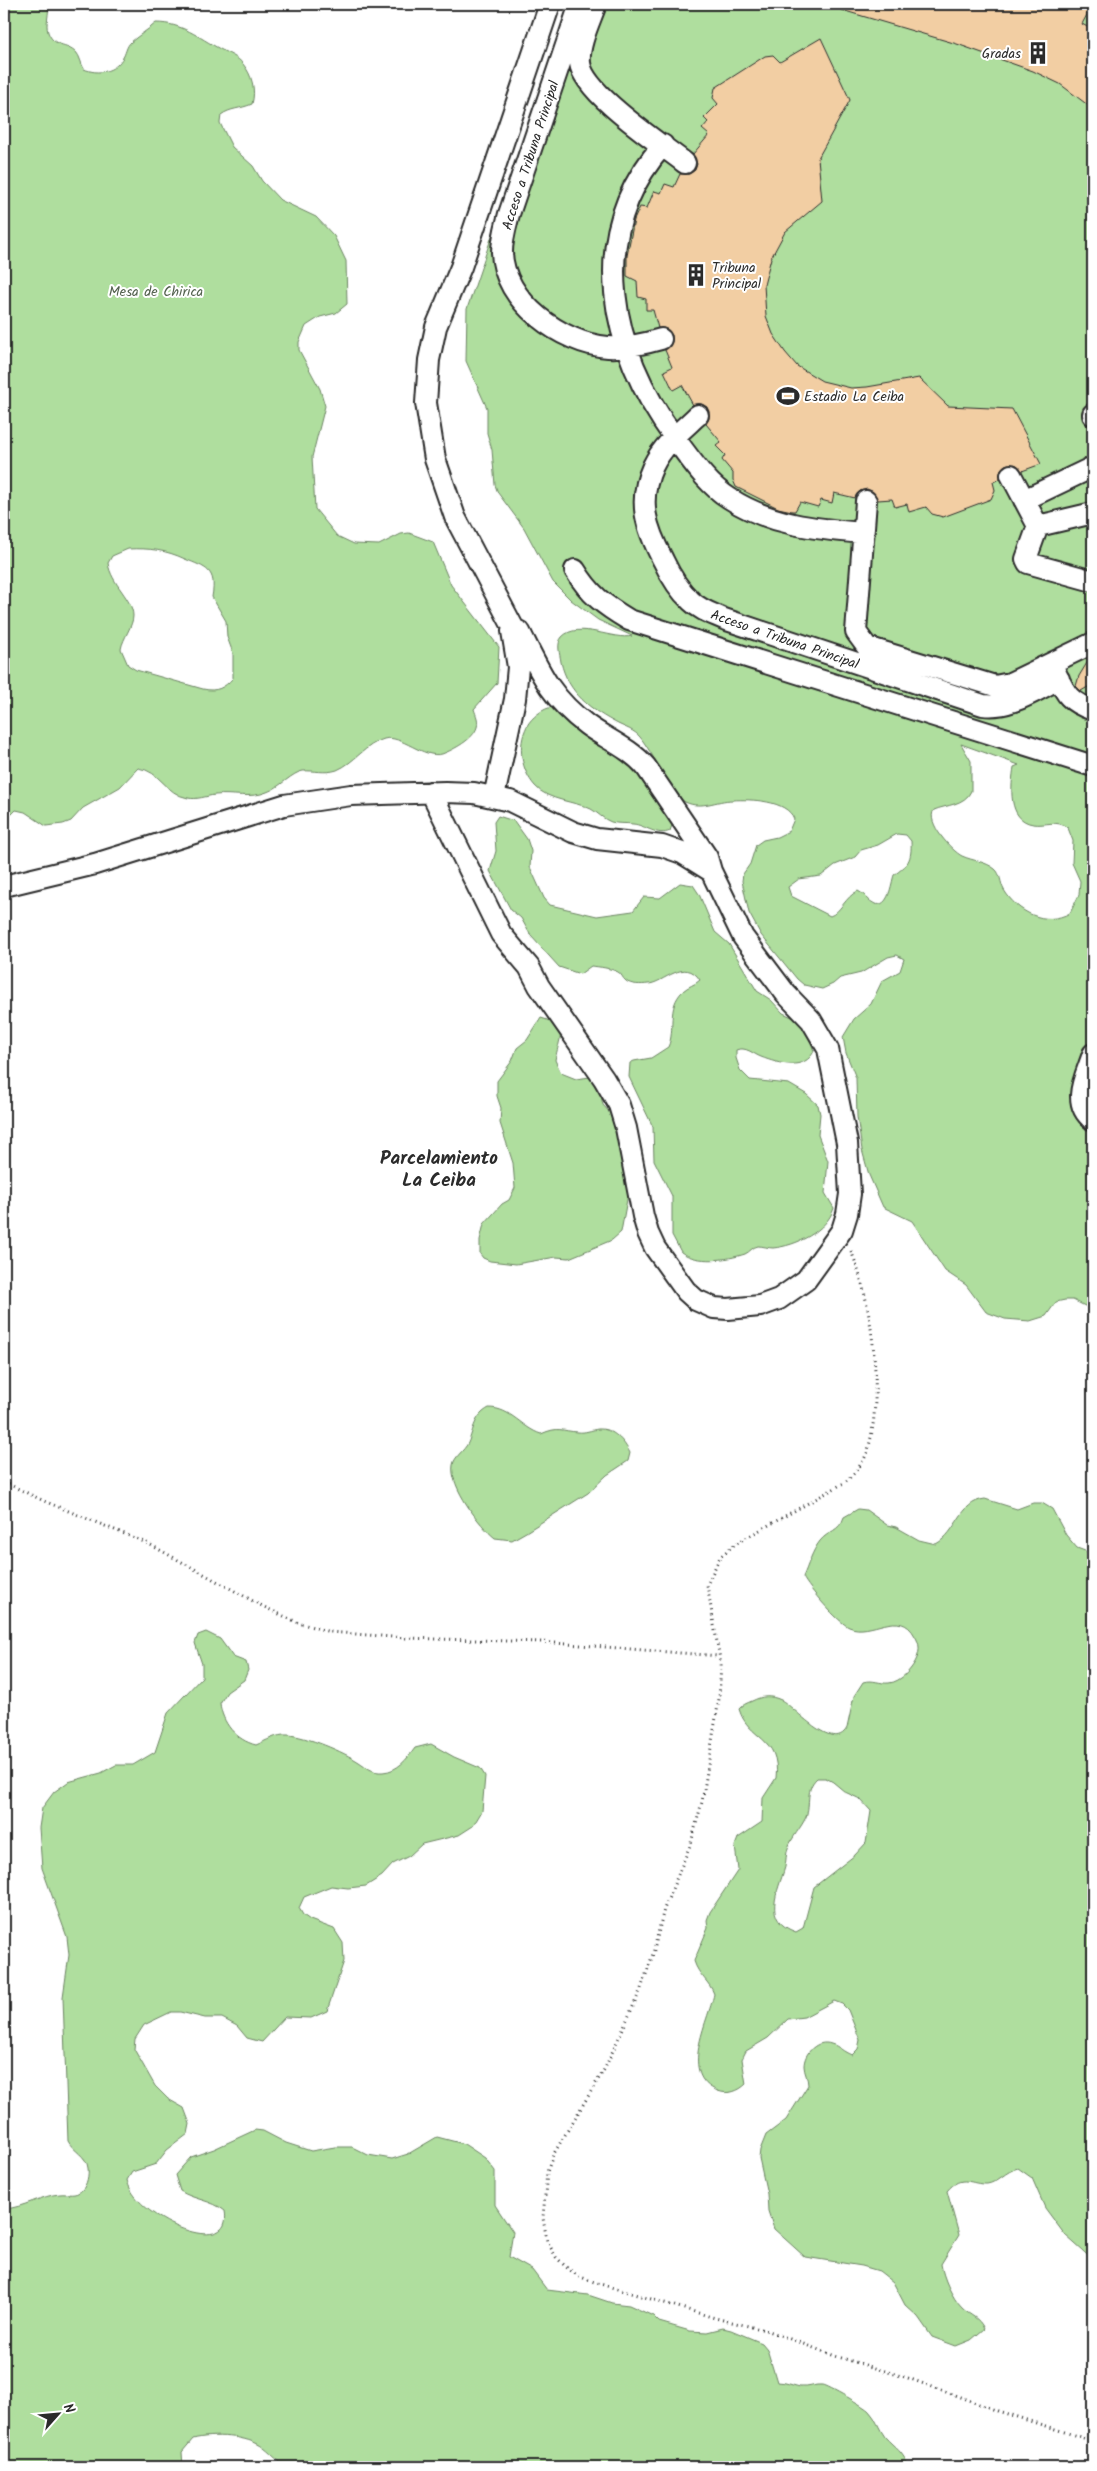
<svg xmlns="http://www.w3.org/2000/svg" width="1097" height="2471" viewBox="0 0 1097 2471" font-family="Kalam,sans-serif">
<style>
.green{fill:#afde9e;stroke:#6d8464;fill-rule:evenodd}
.building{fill:#f2cea3;stroke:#2b2b2b}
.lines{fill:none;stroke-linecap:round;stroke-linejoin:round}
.minor-casing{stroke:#2b2b2b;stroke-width:24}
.path{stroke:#2b2b2b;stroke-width:3;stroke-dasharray:1 4;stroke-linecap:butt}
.minor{stroke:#fff;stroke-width:20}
.labels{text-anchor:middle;stroke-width:4;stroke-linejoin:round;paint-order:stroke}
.poi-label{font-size:14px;fill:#2b2b2b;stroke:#fff;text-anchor:start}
.street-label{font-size:14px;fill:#2b2b2b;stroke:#fff}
.park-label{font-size:14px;fill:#53614e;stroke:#fff}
.district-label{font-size:19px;font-weight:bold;fill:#2b2b2b;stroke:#fff}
</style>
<rect width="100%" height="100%" fill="#fff"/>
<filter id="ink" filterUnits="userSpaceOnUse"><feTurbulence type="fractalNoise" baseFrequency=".02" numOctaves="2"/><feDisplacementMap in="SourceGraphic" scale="10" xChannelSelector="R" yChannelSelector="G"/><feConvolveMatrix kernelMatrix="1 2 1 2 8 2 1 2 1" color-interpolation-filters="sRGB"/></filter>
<g filter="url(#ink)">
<!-- green -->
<path class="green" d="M4 4H48C50 13 45 23 48 32 54 48 66 42 76 52 80 56 81 64 84 69 98 75 114 72 122 59 126 54 126 46 131 42 139 35 148 30 156 23 182 23 198 37 220 49 227 53 238 57 243 64 252 75 256 90 252 104 241 109 230 108 221 115L220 123 232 147 253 166 262 181 280 200 316 217 334 236 346 261 347 304 336 313 320 317 306 326 299 342V350L320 389 325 406 312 457 315 509 337 536 354 544 379 545 401 534 409 533 433 542 451 585 499 647 497 683 474 709C476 715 479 721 477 727 474 739 453 750 442 754 423 759 401 734 384 739 366 744 354 763 337 770 325 774 314 770 303 771 293 772 279 788 267 792 251 799 232 793 215 795 206 796 197 800 188 798 165 794 161 771 138 768L120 787 83 808 71 821 63 824 46 826 25 812 16 810 4 822ZM128 549C149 548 166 550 185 559 206 568 217 569 212 597L226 621 227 637 233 653V678C224 688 217 692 203 689L136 670 128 665 121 649C123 638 133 626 133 616 133 599 111 584 108 563L112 556Z
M571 4H1093V1310L1073 1300H1065L1056 1302 1046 1316 1030 1321 1005 1319 986 1312 966 1285 945 1271 912 1221 883 1207 869 1175 862 1150 857 1117 856 1078 846 1053 843 1037 854 1019 871 1004 882 981 900 971 904 959 897 955 888 957 861 973 840 978 833 984 822 989 804 985 797 979 761 935 749 913 742 881 743 874 750 864 756 845 763 840 777 837 789 831 794 819C787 800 750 799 733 800 716 800 702 810 685 802 675 797 650 749 640 737 634 730 626 728 618 724 591 710 568 693 561 662 560 654 556 644 562 637 578 620 614 641 632 636L598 620 571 600 553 582 524 528 498 493 495 485 492 450 487 433V408L466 361 467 309ZM961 744 1019 765 1014 767C1011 786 1007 820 1033 824 1046 826 1056 819 1068 828L1073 841 1072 863 1080 881 1079 895 1070 913C1045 927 1017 912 1004 890 1000 883 1001 874 995 869 985 861 973 861 962 856 952 851 925 822 934 810 946 805 965 805 971 791V761ZM897 834 906 835 911 841C912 860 908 865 894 875 891 884 889 908 875 904 868 901 865 894 858 891 846 896 840 913 830 916L791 896 788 887 799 879 821 876 835 865 855 857 861 850 878 845Z
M553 707 572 725 639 771 649 792 670 820 672 825 670 831C658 837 645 825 633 824 625 823 618 824 611 822 603 819 598 813 591 809 575 801 548 801 535 786 521 770 517 746 527 726 531 718 543 708 553 707Z
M498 816 514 821 527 839 531 851 530 867 544 898 550 905 597 916 633 911 644 897 660 898 680 883 693 885 699 894 715 932 729 944 757 991 771 1000 783 1013 803 1022 814 1051C805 1071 779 1064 761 1057 753 1054 746 1046 736 1050V1058L740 1070 750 1080 789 1084 806 1094 818 1105 820 1114 818 1135 828 1161 825 1193 834 1208C827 1231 796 1246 773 1248 768 1248 763 1246 758 1246 752 1247 750 1252 745 1254 727 1260 697 1264 681 1252L672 1235V1196L654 1160 653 1127 629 1077 630 1063 634 1061 651 1058 668 1047C676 1030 666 1007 683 991 688 986 695 985 700 980 685 956 663 984 648 984 641 985 631 985 626 981 622 978 622 974 618 972 610 968 600 967 591 966L580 974 559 967 531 936 521 918 511 910 490 871 496 851 494 822Z
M541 1018C570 1026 559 1038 555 1060L561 1073 576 1079 590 1077 601 1096 603 1105 612 1115 623 1135 628 1194 621 1232 612 1240 569 1258 556 1257 516 1264 490 1261 483 1258 480 1254V1240L484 1224 502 1204 509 1200 515 1188 513 1163 500 1123 501 1108 497 1096V1081L512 1061 517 1048 527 1040Z
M489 1408C511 1408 522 1428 541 1434 559 1426 561 1431 578 1432 585 1433 591 1430 598 1429 613 1428 624 1441 630 1453L628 1461 607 1475 588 1493 526 1532 512 1540 495 1538C480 1526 449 1486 453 1465 454 1457 464 1451 468 1443 474 1429 474 1416 489 1408Z
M985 1499 1017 1509 1033 1503H1042L1052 1509 1066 1535 1077 1548 1093 1554V2260L1065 2235 1045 2208 1032 2178 1018 2168C1006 2171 997 2183 987 2184 971 2185 962 2173 947 2191L959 2235 941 2264C943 2277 952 2298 962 2308 970 2316 979 2317 984 2329L971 2340 956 2346 932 2337 918 2317 905 2305 893 2282 879 2271 862 2266 805 2257 774 2229 768 2211 767 2194 759 2158 760 2150 766 2135 786 2120 808 2085C808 2078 804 2072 804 2066 804 2053 817 2039 831 2044 839 2046 843 2052 852 2055L858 2049 860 2040 848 2010 842 2004 834 2001 804 2017 788 2019 768 2038 746 2051 742 2059 746 2084C739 2091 728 2095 718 2091 678 2076 708 2022 714 1994 710 1982 698 1975 694 1961L708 1928 707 1920 710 1912 738 1870 735 1846 738 1838 762 1822 763 1798 776 1778C781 1736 748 1740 739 1709 742 1705 747 1703 752 1701 762 1696 770 1695 781 1700 794 1706 833 1754 847 1728L854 1696 863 1682C873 1679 880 1684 889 1683 901 1682 913 1668 917 1658 920 1650 920 1644 915 1636 900 1607 871 1637 849 1627 839 1623 808 1588 803 1577 808 1566 812 1551 820 1541 828 1531 840 1531 844 1517L858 1509 866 1510 887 1525 896 1527 919 1540 936 1544C958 1532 959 1502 985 1499ZM817 1778H826L833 1782 845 1792 860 1799 871 1811 866 1843 855 1855 814 1887 803 1928 796 1932C761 1920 778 1892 785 1867 786 1861 786 1854 788 1848 792 1837 801 1828 806 1817 811 1803 805 1789 817 1778Z
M206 1632 220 1639 233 1657 246 1662 248 1670 244 1680 227 1692 220 1703C222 1723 236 1740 256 1745 266 1741 276 1734 288 1735 306 1736 344 1752 359 1762 367 1767 372 1773 383 1772 398 1771 407 1759 415 1748L431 1744 454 1757 480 1768 485 1776 482 1811 473 1826 459 1835 422 1844 409 1856 393 1864 382 1876 366 1886 348 1888 331 1886 304 1897 299 1908 303 1915 310 1920 334 1929 343 1943 344 1961 327 2011 311 2018 285 2017 262 2042 247 2038 237 2026 222 2018H205L180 2012H171L144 2025 135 2039 134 2049 155 2086 168 2099 184 2108 190 2124 188 2134 167 2150 156 2164 132 2172 127 2180C135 2219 234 2261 225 2211 212 2200 194 2200 180 2191L175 2175 191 2157 214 2149 255 2130 263 2131 286 2143 311 2151 335 2147H352L368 2155 392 2159 408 2154 437 2137 464 2144 485 2158 495 2171V2205L513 2232 509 2257 532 2270 547 2290 588 2295 612 2303 629 2305 653 2316 659 2322 690 2331 707 2332 723 2328 731 2330 762 2343 767 2349 777 2382C786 2382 791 2385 800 2387 807 2388 815 2384 823 2385 827 2385 866 2407 869 2411 876 2418 879 2429 885 2437 894 2447 905 2453 908 2467H288C277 2461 274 2456 264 2448 248 2435 212 2434 193 2439L182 2452 183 2467H4V2209C23 2208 42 2195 60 2194 68 2193 75 2197 82 2190 87 2185 89 2175 88 2168 87 2156 73 2151 68 2141L63 1997 69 1955 67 1937 42 1868 39 1828 42 1808 54 1792 68 1782 101 1773 116 1765H133L155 1752 168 1713 202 1677V1664L195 1643 198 1635Z"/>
<!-- building -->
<path class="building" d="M835 4H1085L1089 11 1082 24 1093 30V109L1060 84 1033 71 957 44 835 8Z
M821 38 850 100 818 158 822 201 785 232 771 258 764 285 766 316 773 334 785 352 797 366 822 381 851 388 867 387 919 378 948 406 1012 409 1041 464 1022 471 1017 465H1005L1001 469 1000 479 993 482 995 490 991 499 943 517 932 514 926 507 909 512 907 504 895 507 892 499 878 500 873 492 867 489 860 491 855 498 834 493 832 503 821 500 818 507 800 502 795 511H792L778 508 736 487 733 480V473L722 460 725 455 716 446 721 442 706 424 709 418 707 407 701 404 693 405 682 385 673 390 664 371 672 367 665 350 672 342V335L664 328H658L653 310H646V299L638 297 637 281 627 276V256L634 220 640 207 647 208 654 191 661 193 665 184 674 187 680 174H689L695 170 697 164 693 154 709 135 702 129 708 122 704 118 718 104 713 98 715 88 765 56 773 55 780 62Z
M1093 656V684L1081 691 1076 686 1079 676 1090 658Z"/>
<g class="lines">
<defs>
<path id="minor" d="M580 4 509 214C506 226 502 239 502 252 503 301 562 344 608 347 626 348 644 344 661 339
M596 4C590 21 578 45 580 63 583 93 661 144 685 163
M663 145C583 236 611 351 676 440 692 461 707 484 729 498 770 525 816 529 863 533
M1093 414V415
M698 415C682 430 663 445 653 466 637 501 646 528 663 560 670 575 679 590 691 601 700 610 713 614 724 619L983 705C1010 709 1036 690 1059 679
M1011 475 1038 526 1026 559 1028 563 1093 581
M1024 500 1093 467
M866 501 856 632 867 647 995 686 1010 683 1093 643
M1038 526 1093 513
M575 570C590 595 604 605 629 620L1093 766
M1053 667C1065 692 1066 701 1093 710
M431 792 501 934 529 967 539 986 604 1079 619 1105 626 1128 643 1216 648 1233 655 1248 686 1291 696 1300 714 1308 728 1309 760 1306 779 1299 806 1280 842 1230 847 1214 850 1194 847 1143 828 1049 811 1020 786 994 743 937 711 871 707 857 646 767C630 748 606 739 587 725 550 697 540 672 520 632L514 629
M494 797 515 699 518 667 512 631 514 629 455 517 435 459 426 403 429 360 436 327 461 267 550 4
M4 886 95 864 284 805 351 795 445 792 474 793 510 801 573 832 597 839 662 846 682 853 711 871
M1093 1054C1086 1076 1070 1102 1093 1120"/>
</defs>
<!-- minor casing -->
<use href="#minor" class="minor-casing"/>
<!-- path -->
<path class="path" d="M851 1251C873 1302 884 1399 867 1453 862 1465 853 1475 844 1483L735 1544 720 1557 707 1585 721 1665 719 1699 702 1802 691 1843 664 1909 653 1954 641 1989 605 2068 553 2155 547 2172 543 2218 547 2241 556 2257 566 2267 578 2276 597 2283 715 2318 769 2331 835 2356 908 2378 998 2411 1093 2441
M4 1482 44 1501 149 1544 264 1607 299 1623 330 1632 405 1638 542 1642 719 1656"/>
<!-- minor -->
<use href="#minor" class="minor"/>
</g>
</g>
<!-- icons -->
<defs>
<symbol id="building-bare" viewBox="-9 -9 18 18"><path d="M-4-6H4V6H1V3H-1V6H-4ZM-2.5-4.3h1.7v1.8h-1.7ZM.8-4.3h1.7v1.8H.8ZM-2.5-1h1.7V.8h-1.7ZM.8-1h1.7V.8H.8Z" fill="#2b2b2b" stroke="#fff" stroke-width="2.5" paint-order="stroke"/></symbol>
<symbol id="stadium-bare" viewBox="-9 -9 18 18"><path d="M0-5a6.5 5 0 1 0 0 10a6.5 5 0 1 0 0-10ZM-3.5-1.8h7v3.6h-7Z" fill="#2b2b2b" stroke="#fff" stroke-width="2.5" paint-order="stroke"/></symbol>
</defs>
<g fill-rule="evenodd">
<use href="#building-bare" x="1022" y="37" width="32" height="32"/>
<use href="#building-bare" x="680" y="259" width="32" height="32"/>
<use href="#stadium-bare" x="772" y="380" width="32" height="32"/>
</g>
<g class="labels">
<!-- poi labels -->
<g class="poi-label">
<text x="1021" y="58" text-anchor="end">Gradas</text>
<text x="712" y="272">Tribuna<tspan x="712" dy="16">Principal</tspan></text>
<text x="804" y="401">Estadio La Ceiba</text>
</g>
<!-- street labels -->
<g class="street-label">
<text transform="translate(530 155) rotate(-72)" y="5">Acceso a Tribuna Principal</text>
<text transform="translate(785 639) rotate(19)" y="5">Acceso a Tribuna Principal</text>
</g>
<!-- park labels -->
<g class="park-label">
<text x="156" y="296">Mesa de Chirica</text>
</g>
<!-- district labels -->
<g class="district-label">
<text x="439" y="1164">Parcelamiento<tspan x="439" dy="22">La Ceiba</tspan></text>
</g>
</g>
<!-- margin -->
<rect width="1097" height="2471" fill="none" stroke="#fff" stroke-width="20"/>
<rect x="10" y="10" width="1077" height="2451" fill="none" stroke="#2b2b2b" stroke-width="2" filter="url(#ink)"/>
<!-- north arrow -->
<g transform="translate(58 2414) rotate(63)" stroke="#ffffff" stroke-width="4" paint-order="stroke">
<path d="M0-4L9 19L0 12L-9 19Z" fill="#2b2b2b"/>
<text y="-8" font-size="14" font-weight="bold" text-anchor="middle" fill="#2b2b2b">N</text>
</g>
</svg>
